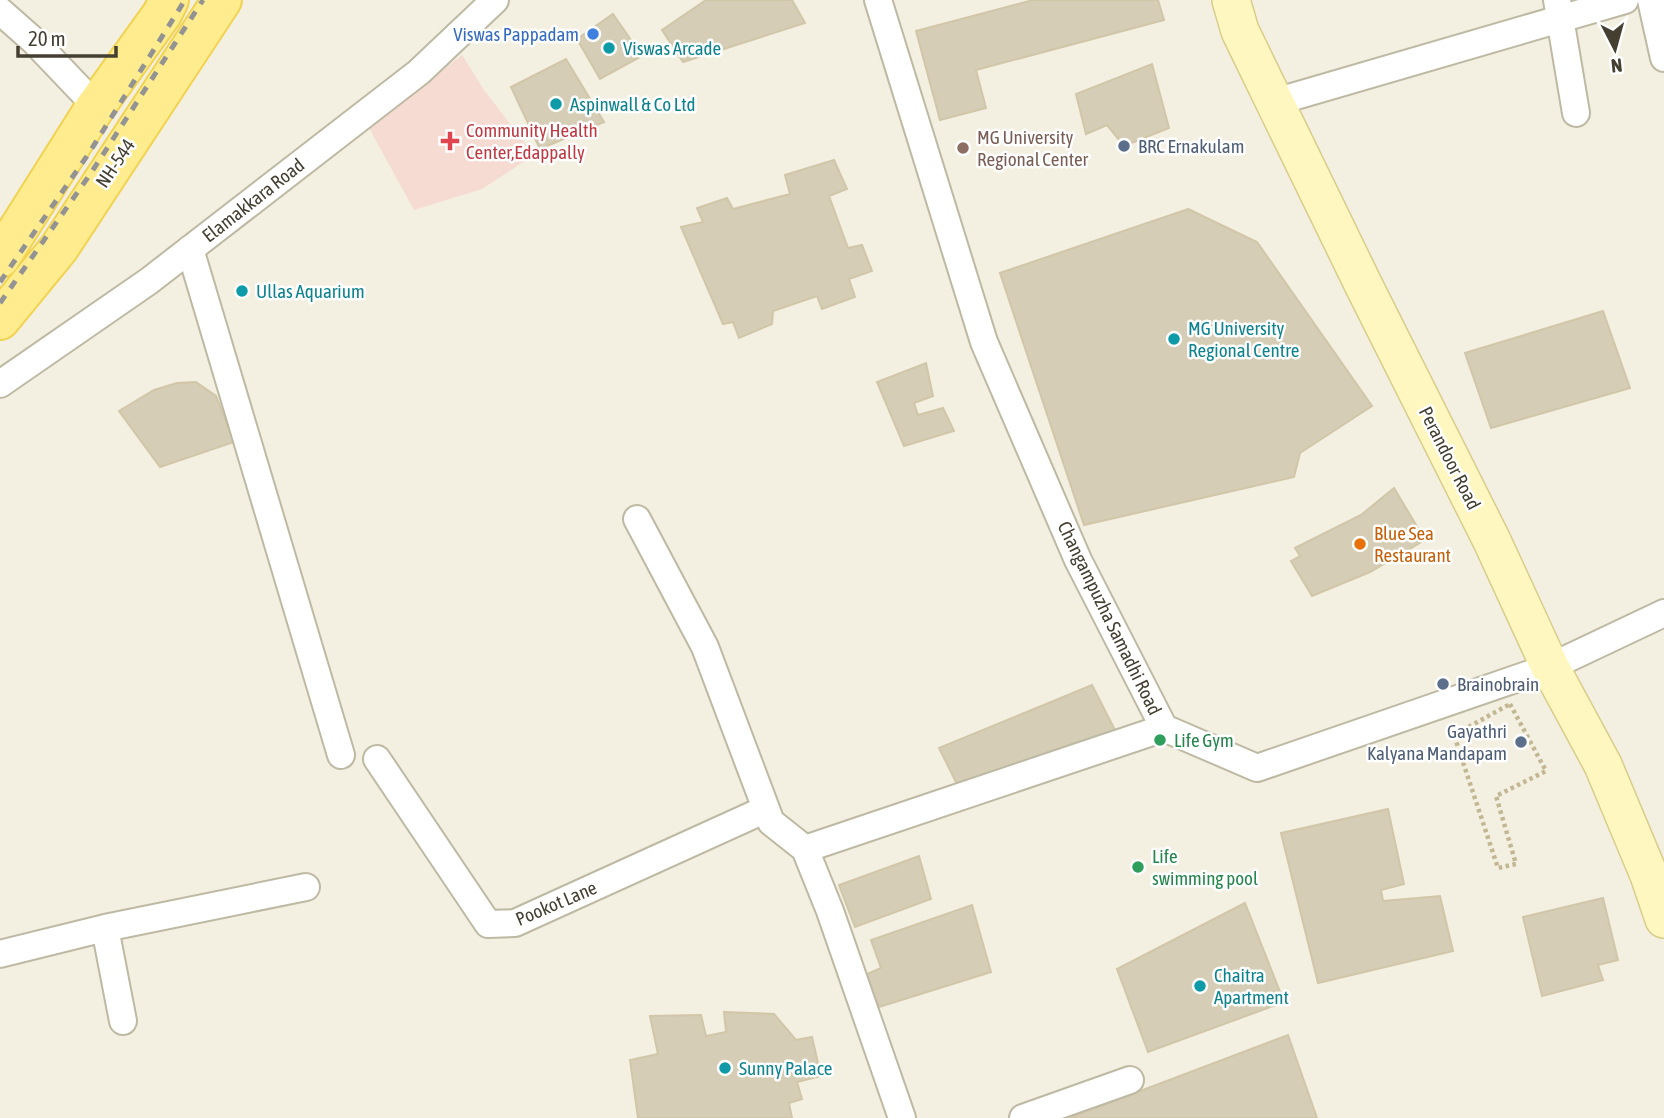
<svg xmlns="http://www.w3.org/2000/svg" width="1664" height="1118" viewBox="0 0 1664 1118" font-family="'Asap Condensed',sans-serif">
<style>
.medical{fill:#f6dbd2}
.building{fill:#d5cdb5;stroke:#d1c6a8;stroke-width:2}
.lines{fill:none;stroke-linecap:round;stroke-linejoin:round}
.street-casing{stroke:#beb9a3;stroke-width:30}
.secondary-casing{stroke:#d8cd8a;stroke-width:40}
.primary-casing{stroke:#f1d351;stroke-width:42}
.path{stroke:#c2b792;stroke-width:4.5;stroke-dasharray:3.5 3.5;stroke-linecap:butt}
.street{stroke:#fff;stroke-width:26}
.secondary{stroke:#fff7bf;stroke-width:37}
.primary{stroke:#ffec8e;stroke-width:38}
.rail{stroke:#939393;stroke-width:5;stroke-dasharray:9 9;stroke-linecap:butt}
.shop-dot{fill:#3f7fe0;stroke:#fff;stroke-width:2.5}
.culture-dot{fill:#0f9aa8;stroke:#fff;stroke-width:2.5}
.health-dot{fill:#e0444e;stroke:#fff;stroke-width:2.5}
.service-dot{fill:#5c6f8a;stroke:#fff;stroke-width:2.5}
.education-dot{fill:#8d6e63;stroke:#fff;stroke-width:2.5}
.food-dot{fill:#e8710a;stroke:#fff;stroke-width:2.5}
.leisure-dot{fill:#2e9e5b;stroke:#fff;stroke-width:2.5}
.labels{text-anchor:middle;stroke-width:5;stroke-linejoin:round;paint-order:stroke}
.shop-label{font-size:19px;fill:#366cbe;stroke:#fff;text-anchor:end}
.culture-label{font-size:19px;fill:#0d838f;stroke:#fff;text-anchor:start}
.health-label{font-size:19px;fill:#be3a42;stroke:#fff;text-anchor:start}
.education-label{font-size:19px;fill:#785e54;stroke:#fff;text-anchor:start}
.service-label{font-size:19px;fill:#4e5e75;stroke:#fff;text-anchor:start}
.street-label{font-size:19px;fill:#443f31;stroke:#fff}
.food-label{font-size:19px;fill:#c56008;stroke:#fff;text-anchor:start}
.leisure-label{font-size:19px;fill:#27864d;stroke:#fff;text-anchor:start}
</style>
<rect width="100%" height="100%" fill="#f3efe1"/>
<!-- medical -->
<path class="medical" d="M462 55 484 90 534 155 482 189 414 210 369 128Z"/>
<!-- building -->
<path class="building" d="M706 0H792L805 23 683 62 662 30Z
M1033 0H1158L1164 20 976 70 986 108 940 120 916 31Z
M613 14 642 56 600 79 577 39Z
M566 59 604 122 540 149 511 87Z
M1152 64 1169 128 1124 146 1107 125 1086 134 1076 94Z
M834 160 847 189 829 196 848 248 862 245 872 271 849 279 855 297 822 309 817 296 773 311 772 324 739 338 733 322 723 324 681 227 703 222 697 208 727 198 733 209 790 194 785 175Z
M1188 209 1257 242 1372 406 1300 453 1294 477 1084 525 1000 273Z
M1603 311 1630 388 1491 428 1465 353Z
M926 363 933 396 914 403 918 415 943 408 954 431 904 446 877 382Z
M196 382 216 396 234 442 160 467 119 411 154 390 177 383Z
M1394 488 1425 540 1370 572 1312 596 1291 561 1300 556 1295 548 1361 515Z
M1092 685 1118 736 960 790 939 748Z
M1388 809 1404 884 1381 890 1383 901 1440 896 1453 951 1318 983 1281 833Z
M919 856 931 899 855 927 839 885Z
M1603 898 1618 960 1598 965 1603 980 1542 996 1523 917Z
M1245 903 1284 1002 1148 1052 1117 969Z
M972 905 991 972 879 1007 865 975 881 968 871 940Z
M724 1012 774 1014 796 1040 812 1037 821 1076 797 1082 802 1099 789 1103 792 1118H638L630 1060 658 1054 650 1016 701 1015 706 1036 726 1032Z
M1288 1035 1317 1118H1069Z"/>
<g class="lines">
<defs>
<path id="street" d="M1557 0 1576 113
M1651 0 1664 58
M0 11 34 41 96 106
M1275 102 1625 0
M190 249 341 755
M0 384 149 281 419 72 495 0
M637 519 705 647 771 822 805 849
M1164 728 1257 768 1550 667 1664 613
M377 759 488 924 515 923 766 809
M805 849 1164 728 1078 560 984 342 878 0
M805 849 830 911 902 1118
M105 928 123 1021
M0 954 105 928 306 887
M1023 1118 1130 1080"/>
<path id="secondary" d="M1231 0 1240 31 1363 284 1492 541 1550 667 1603 765 1649 875 1664 919"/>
<path id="primary" d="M0 258 96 106 162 14 169 0
M0 320 59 248 222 0"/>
</defs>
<!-- street casing -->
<use href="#street" class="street-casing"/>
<!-- secondary casing -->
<use href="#secondary" class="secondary-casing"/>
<!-- primary casing -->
<use href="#primary" class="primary-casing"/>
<!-- path -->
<path class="path" d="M1510 704 1546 771 1496 796 1516 864 1498 868 1454 735Z"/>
<!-- street -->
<use href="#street" class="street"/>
<!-- secondary -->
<use href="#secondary" class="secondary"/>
<!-- primary -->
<use href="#primary" class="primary"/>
<!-- rail -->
<path class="rail" d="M0 282 89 153 185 0
M0 303 91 173 203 0"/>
</g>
<!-- markers -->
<circle class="shop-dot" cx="593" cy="34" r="7"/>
<g class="culture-dot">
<circle cx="609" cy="48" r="7"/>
<circle cx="556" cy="104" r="7"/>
<circle cx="242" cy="291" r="7"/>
<circle cx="1174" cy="339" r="7"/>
<circle cx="1200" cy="986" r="7"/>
<circle cx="725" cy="1068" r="7"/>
</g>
<path class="health-dot" d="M446.5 130.5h7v7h7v7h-7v7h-7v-7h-7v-7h7z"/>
<g class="service-dot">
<circle cx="1124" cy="146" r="7"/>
<circle cx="1443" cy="684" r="7"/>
<circle cx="1521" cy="742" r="7"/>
</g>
<circle class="education-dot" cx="963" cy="148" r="7"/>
<circle class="food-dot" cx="1360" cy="544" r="7"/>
<g class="leisure-dot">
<circle cx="1160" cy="740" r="7"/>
<circle cx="1138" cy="867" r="7"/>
</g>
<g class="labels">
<!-- shop labels -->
<g class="shop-label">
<text x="579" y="41">Viswas Pappadam</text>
</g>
<!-- culture labels -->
<g class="culture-label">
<text x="623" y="55">Viswas Arcade</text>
<text x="570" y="111">Aspinwall &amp; Co Ltd</text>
<text x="256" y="298">Ullas Aquarium</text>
<text x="1188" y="335">MG University<tspan x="1188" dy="22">Regional Centre</tspan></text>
<text x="1214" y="982">Chaitra<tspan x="1214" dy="22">Apartment</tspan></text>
<text x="739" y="1075">Sunny Palace</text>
</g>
<!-- health labels -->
<g class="health-label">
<text x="466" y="137">Community Health<tspan x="466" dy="22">Center,Edappally</tspan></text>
</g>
<!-- education labels -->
<g class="education-label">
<text x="977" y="144">MG University<tspan x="977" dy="22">Regional Center</tspan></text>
</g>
<!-- service labels -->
<g class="service-label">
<text x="1138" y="153">BRC Ernakulam</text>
<text x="1457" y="691">Brainobrain</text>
<text x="1507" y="738" text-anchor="end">Gayathri<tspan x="1507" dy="22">Kalyana Mandapam</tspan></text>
</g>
<!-- street labels -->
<g class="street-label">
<text transform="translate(115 163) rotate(-56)" y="7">NH-544</text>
<text transform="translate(253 200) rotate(-38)" y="7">Elamakkara Road</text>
<text transform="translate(1450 458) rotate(63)" y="7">Perandoor Road</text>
<text transform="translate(1110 618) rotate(64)" y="7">Changampuzha Samadhi Road</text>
<text transform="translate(556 903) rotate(-23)" y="7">Pookot Lane</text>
</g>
<!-- food labels -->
<g class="food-label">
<text x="1374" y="540">Blue Sea<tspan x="1374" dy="22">Restaurant</tspan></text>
</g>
<!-- leisure labels -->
<g class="leisure-label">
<text x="1174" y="747">Life Gym</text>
<text x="1152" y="863">Life<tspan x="1152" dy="22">swimming pool</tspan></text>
</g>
</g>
<!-- north arrow -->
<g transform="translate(1615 49) rotate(174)" stroke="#ffffff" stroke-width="5" paint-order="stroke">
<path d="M0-5L12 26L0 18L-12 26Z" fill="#443f31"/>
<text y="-10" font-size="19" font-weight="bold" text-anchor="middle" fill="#443f31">N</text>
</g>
<!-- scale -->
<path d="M18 46v10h98v-10" fill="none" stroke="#443f31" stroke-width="3.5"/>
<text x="28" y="46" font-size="21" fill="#443f31" stroke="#ffffff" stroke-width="5" paint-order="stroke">20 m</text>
</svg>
